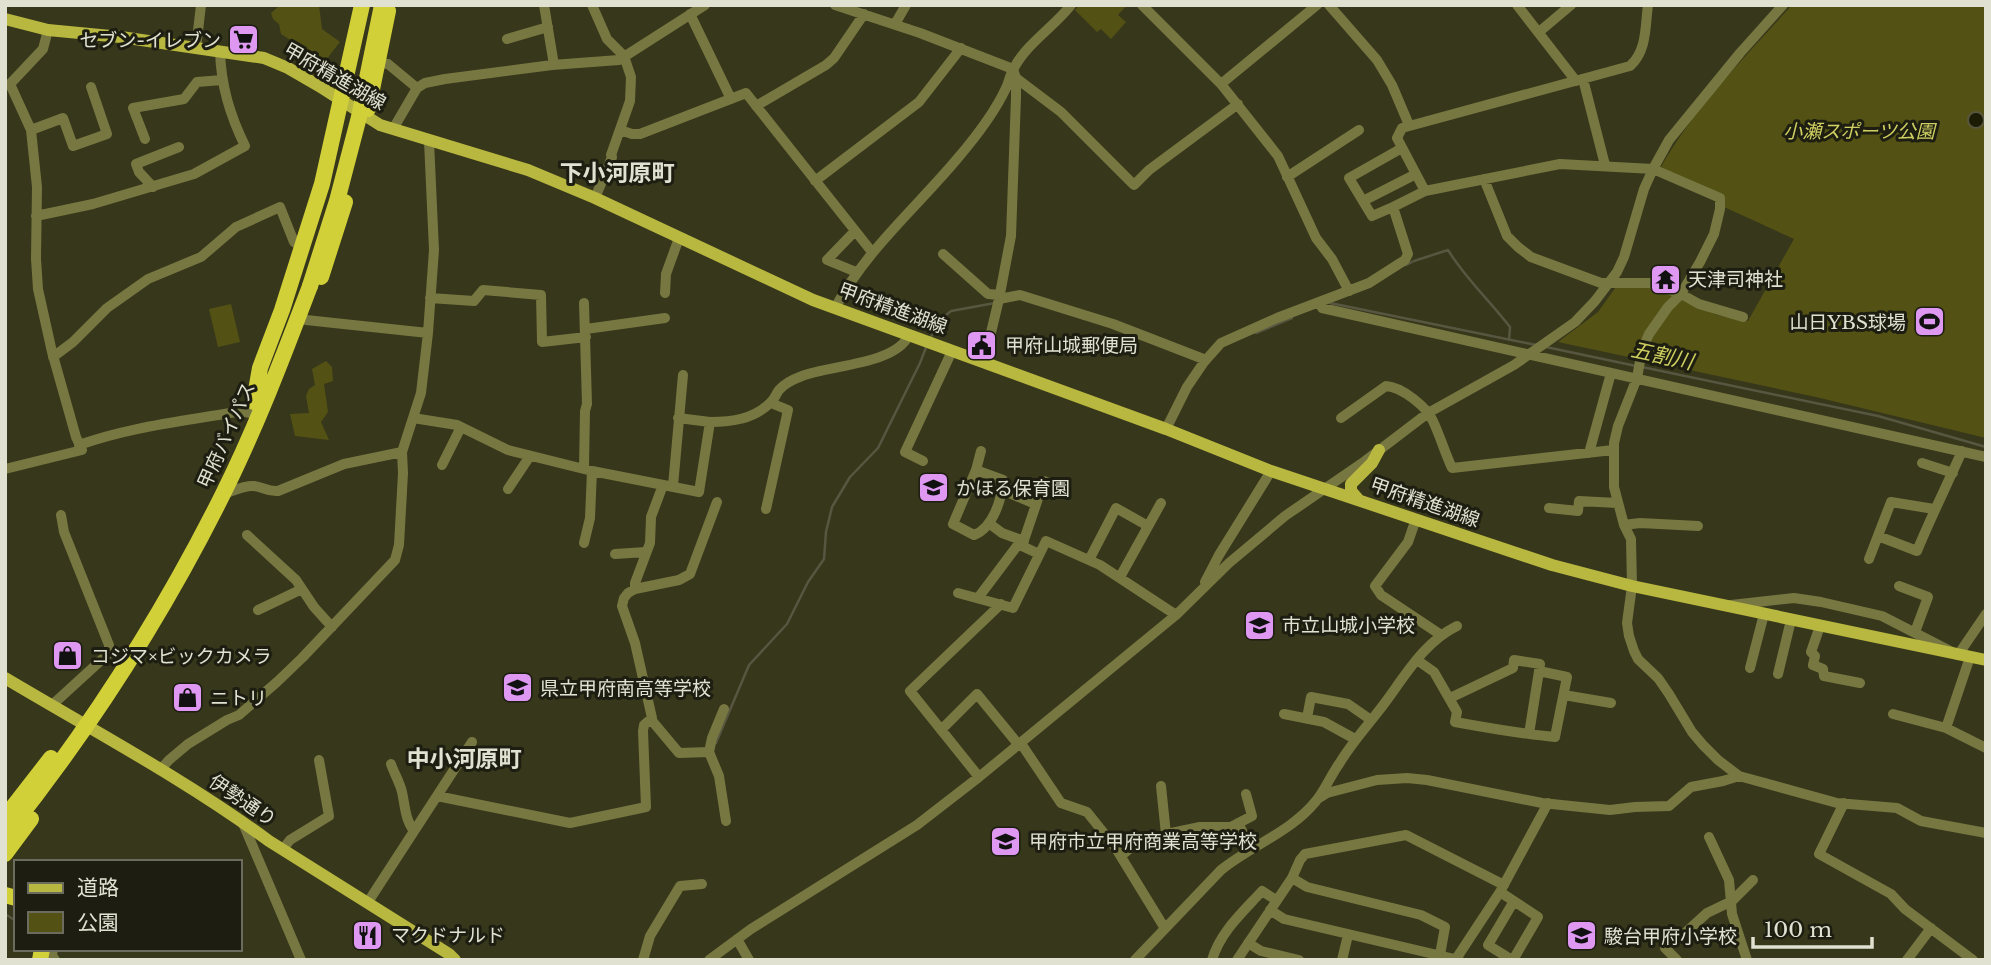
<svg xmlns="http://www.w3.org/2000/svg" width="1991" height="965" viewBox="0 0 1991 965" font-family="'Libre Baskerville','Noto Sans JP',serif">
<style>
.green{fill:#535214}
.water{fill:#1c1b03;stroke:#575640;stroke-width:2}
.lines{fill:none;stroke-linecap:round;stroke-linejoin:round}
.stream{stroke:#575640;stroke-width:2.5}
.minor{stroke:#777742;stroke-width:10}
.major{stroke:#b8b73f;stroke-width:12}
.highway{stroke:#d1d039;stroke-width:16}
.highway-bridge{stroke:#d1d039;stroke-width:16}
.labels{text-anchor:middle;stroke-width:6;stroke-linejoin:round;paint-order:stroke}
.poi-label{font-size:19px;fill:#e0e1d0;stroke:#1d1e11;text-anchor:start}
.street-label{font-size:19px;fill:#e0e1d0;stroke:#1d1e11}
.park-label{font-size:19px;font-style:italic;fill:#d0d062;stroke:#1d1e11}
.water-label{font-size:21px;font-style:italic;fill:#cdcd5e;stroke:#1d1e11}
.quarter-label{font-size:23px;font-weight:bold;fill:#e0e1d0;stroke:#1d1e11}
</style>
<rect width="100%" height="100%" fill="#37371b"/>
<!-- green -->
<path class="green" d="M289 5H319L322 29 340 42 329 56 321 74 312 75C297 65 294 62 295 43L281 34 279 24 273 19 271 13 279 6 287 7Z
M1079 5H1127L1118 15 1126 22 1111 39 1101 29 1097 32 1075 10Z
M1792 5H1986V438L1816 397 1558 342 1598 312 1618 284 1650 287 1717 315 1748 321 1794 239 1724 207 1661 167C1695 107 1745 57 1792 5Z
M231 304 240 342 218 347 209 309Z
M326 361 332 367 333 381 324 384 328 412 321 422 329 440 295 436 290 414 309 413 306 396 309 389 315 385 312 369Z"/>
<!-- water -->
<path class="water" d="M1968 120a8 8 0 1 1 16 0a8 8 0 1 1-16 0Z"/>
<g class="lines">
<!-- stream -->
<path class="stream" d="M1406 265 1414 261 1448 250C1465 278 1490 301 1510 327L1509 340
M1330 303 1536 345
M1256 333 1292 318
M930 339 939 321 951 311 995 303
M1546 347 1636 366
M1642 367 1878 416 1986 447
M716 743 749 665 787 624 808 582 824 559 826 532 832 507 850 477 878 448 920 363 927 345
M5 914 16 921"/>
<!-- minor -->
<path class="minor" d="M544 5 554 65
M592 5 607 39 624 56 631 77 630 101 611 155 612 157 595 198
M835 5 920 33 1013 69 1016 78V97L1011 236 999 299 984 362
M1142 5 1221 84 1278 156 1316 238 1332 259 1349 291
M1329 5 1377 60 1392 85 1409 125
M1517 5 1576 81
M690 14 731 99
M895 24 906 5
M1539 32 1571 5
M507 39 548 27
M196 48 201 5
M379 63 388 64 417 88
M1016 78 1061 112 1134 185 1149 170 1238 104
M1583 79 1605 165
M1221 84 1317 5
M756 106 826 65 834 58 864 14
M393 129 417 88 425 83 445 79 552 65 619 60 705 5
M31 130 63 118 73 146 107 134 91 87
M620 130 632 134H640L746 93 872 252
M145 139 133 108 184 99 197 82 222 80
M1287 177 1359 130
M1484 179 1507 236 1518 247 1531 257 1601 283H1650L1681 294 1699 304 1743 317
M815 181 919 102 961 48
M153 187 139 172 136 164 179 147
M1425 191 1397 138 1402 128 1630 66C1647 51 1645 27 1648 5
M1363 201 1416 174
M1393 207 1425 191 1560 164 1653 169 1720 198V209L1714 234 1700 262 1681 294 1668 307 1649 334 1642 350 1637 378 1618 426 1614 443V487L1624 525 1631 539 1632 586 1627 623 1629 636 1634 651 1638 659 1658 678 1669 694 1692 732 1703 745 1718 760 1739 776 1837 803 1897 808 1921 821 1986 833
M36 216 93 204 194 174 245 146C230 115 221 86 220 51
M855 231 827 260 856 272
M943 254 988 294 1000 295
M665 293 666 274 679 238
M430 298 474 301 483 290 541 295 542 342 586 337
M999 299 1020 295 1113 324 1206 360
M1320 302 1322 308 1986 457
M835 308C866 250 916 208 957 159 975 138 994 114 1006 88 1009 82 1010 74 1014 68 1027 43 1054 27 1071 5
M306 320 428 333
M586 329 665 318
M53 357 73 342 107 308 148 279 201 257 236 227 280 207 294 242 302 247
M413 418 457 425 508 450 592 471 699 492 710 422C732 422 754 419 770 403 774 400 776 394 779 390 784 384 794 379 802 376 829 365 895 365 909 335
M678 418 710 422
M1341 418 1386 386C1402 387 1427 407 1433 421 1440 436 1445 453 1452 468L1613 450
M1166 429 1187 387 1204 362 1221 343 1277 318 1369 283 1405 260 1408 254 1393 207 1372 216 1349 178 1402 148
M79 445C132 426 187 421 241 411L249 413
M1589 453 1611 373
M923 461 905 452 952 351
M1922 463 1953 473
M442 465 461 427
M584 468 585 411 587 404 584 303
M5 469 82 450 76 437 52 352 38 289 36 259 37 187 31 130 10 84 43 49 48 30
M976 470 1003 480C1002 499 993 528 974 535L953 524 976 470 981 451
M673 486 683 375
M508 489 530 456
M1002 490 1035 504
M223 494C233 491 244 485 254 486 263 487 268 492 278 491L344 464 402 452
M1549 508 1578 511 1579 501 1617 503
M766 509 788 410 771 403
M1416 519 1408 542 1375 586 1381 595 1441 635
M990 524 1002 533 1024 541
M1624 525 1640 523 1698 526
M247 535 296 580 314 607 332 627
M1878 536 1917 551C1931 517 1947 485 1962 451
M584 543 590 518 592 471
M615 554 646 552
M1039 554 1022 546 1044 481 1065 490
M1869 559 1891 502 1934 509
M1089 560 1116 508 1148 526
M1120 577 1161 503
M1205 582 1219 555 1271 471
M1899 586 1928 597 1915 632
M635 589V583L650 543 651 517 663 485
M958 593 1013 608 1046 541 1100 565 1176 615
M978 598 1017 546H1022
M1731 605 1794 598 1821 602 1882 616 1958 655 1986 614
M258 610 302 589
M1820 626 1811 652 1815 656 1813 665 1823 669 1824 676 1860 683
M1417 660 1434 672 1457 712 1455 722C1488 728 1522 734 1555 737L1567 677 1539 671 1529 734
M1750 668 1764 614
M1778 674 1791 620
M1564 695 1611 703
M1450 698 1513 668 1514 660 1540 664 1539 671
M51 706 109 653V645L64 532 61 515
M724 709 712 738 709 752 719 776 726 821
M1284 714 1324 722 1355 739
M1893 714 1946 728 1986 748
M1307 718 1311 697 1348 704 1371 720
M653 722 679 753 709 752
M1946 728 1970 657
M941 730 977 694 1018 744
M1020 742 1061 803 1087 812 1115 847 1164 927
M391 764C394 773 400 783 402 792 405 805 405 820 414 831
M160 770 169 760 188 744 227 720 239 715 277 682 302 658 395 560 399 545 403 473 402 452 421 393 428 333 434 250 429 141
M979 777 910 691 1001 604
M1161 786 1166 834
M437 796 570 823 646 807 643 731 644 725 652 718 635 643 622 606 624 598 628 593 635 589 679 580 690 574 717 502
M1319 798 1327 793 1377 780 1407 778 1427 780 1542 803 1610 810 1635 807 1669 806 1691 787 1723 781 1739 776
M1844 803 1819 854 1891 894 1905 909 1973 960
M242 821 301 960
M1238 823 1251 849
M1709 837 1729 880 1732 914 1747 960
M283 849 290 840 329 816 319 760
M1121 856 1134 845 1152 837 1200 827H1231L1252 816 1246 794
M1292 878 1307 887 1421 915 1445 927 1440 955
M368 902 472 742
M1270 910 1284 919 1459 960
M737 939 749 960
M1248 943 1261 951 1299 960
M53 949 52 955 55 960
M1456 959 1500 892
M643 960 650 936 680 886 702 884
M709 960 751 929 917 825 979 777 1176 615 1229 563 1285 516 1365 461 1428 413 1514 365 1575 322 1595 301 1617 272 1624 257 1644 189 1653 169 1669 140 1740 53 1783 5
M1135 960 1221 870C1252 845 1291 832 1316 801 1325 790 1331 775 1339 764 1352 742 1369 724 1384 704 1405 676 1424 642 1457 626
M1212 960C1220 932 1243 912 1262 891L1276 900
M1237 960 1292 878 1300 860 1305 854 1406 835 1504 885
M1342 960 1348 935
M1512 960 1488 945 1514 901
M1513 960 1538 917 1500 892 1548 803
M1677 960 1665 948 1684 934 1707 913 1732 901 1753 880
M1907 960 1931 928"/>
<!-- major -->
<path class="major" d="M5 19 48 30 121 37 264 58 288 68 319 86 380 125 528 170 595 198 813 300 1166 429 1271 471 1552 565 1632 586 1986 660
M1358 499 1351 491V484L1372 463 1379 450
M5 678C94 731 186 780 269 841L449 954 455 960"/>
<!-- highway -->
<path class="highway" d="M368 109 388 11
M321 277 345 202
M254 402 260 368 282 310 322 184 362 5
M5 817 51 758
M5 835C89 730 162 616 222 496 256 428 283 357 310 286
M5 854 31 819
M5 895 16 898
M40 960 42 949"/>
<!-- highway-bridge -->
<path class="highway-bridge" d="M310 286 337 201 359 117 382 5"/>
</g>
<!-- icons -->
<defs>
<symbol id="supermarket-square" viewBox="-11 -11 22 22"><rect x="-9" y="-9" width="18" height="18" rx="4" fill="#de98f2" stroke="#1d1e11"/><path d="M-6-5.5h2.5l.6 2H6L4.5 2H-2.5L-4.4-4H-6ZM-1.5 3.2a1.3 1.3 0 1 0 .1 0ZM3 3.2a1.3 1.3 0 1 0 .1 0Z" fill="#111"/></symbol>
<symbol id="temple-square" viewBox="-11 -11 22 22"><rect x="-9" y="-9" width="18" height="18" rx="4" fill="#de98f2" stroke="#1d1e11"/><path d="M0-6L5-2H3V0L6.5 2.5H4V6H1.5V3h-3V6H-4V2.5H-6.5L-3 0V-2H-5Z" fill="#111"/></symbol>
<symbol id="stadium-square" viewBox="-11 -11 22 22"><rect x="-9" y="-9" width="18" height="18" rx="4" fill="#de98f2" stroke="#1d1e11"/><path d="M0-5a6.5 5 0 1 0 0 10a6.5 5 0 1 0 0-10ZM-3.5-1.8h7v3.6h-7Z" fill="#111"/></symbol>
<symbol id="civic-square" viewBox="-11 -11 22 22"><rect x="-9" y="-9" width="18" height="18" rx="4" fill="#de98f2" stroke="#1d1e11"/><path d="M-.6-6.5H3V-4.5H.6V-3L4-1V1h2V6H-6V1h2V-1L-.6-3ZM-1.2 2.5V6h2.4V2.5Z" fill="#111"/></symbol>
<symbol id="school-square" viewBox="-11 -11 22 22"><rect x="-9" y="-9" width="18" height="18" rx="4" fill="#de98f2" stroke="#1d1e11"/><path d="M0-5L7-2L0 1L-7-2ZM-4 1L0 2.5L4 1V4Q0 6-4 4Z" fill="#111"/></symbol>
<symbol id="shop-square" viewBox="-11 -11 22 22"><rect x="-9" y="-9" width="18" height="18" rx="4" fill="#de98f2" stroke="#1d1e11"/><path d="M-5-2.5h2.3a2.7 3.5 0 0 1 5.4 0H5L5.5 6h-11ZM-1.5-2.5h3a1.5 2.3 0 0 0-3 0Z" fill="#111"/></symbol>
<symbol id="restaurant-square" viewBox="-11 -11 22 22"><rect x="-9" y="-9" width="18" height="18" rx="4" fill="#de98f2" stroke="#1d1e11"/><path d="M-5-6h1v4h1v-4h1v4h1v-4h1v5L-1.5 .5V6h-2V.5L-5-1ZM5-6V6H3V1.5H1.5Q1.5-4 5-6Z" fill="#111"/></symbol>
</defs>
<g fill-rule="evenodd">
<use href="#supermarket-square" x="226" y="22" width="35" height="35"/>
<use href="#temple-square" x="1648" y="262" width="35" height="35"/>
<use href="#stadium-square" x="1912" y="304" width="35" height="35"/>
<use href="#civic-square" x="964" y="328" width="35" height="35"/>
<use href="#school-square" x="916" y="470" width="35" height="35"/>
<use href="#school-square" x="1242" y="608" width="35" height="35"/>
<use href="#shop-square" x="50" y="638" width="35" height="35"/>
<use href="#school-square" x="500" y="670" width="35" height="35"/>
<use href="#shop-square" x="170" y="680" width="35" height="35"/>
<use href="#school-square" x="988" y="824" width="35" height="35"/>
<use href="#restaurant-square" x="350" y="918" width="35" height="35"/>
<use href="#school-square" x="1564" y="918" width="35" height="35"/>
</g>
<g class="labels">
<!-- poi labels -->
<g class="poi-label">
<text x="221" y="47" text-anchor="end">セブン-イレブン</text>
<text x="1688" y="286">天津司神社</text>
<text x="1906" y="329" text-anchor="end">山日YBS球場</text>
<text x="1005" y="352">甲府山城郵便局</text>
<text x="956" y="495">かほる保育園</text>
<text x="1282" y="632">市立山城小学校</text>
<text x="91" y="663">コジマ×ビックカメラ</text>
<text x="540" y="695">県立甲府南高等学校</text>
<text x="210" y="705">ニトリ</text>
<text x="1029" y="848">甲府市立甲府商業高等学校</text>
<text x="391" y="942">マクドナルド</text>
<text x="1604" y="943">駿台甲府小学校</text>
</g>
<!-- street labels -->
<g class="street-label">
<text transform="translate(335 76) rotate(30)" y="7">甲府精進湖線</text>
<text transform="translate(893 308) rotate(20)" y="7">甲府精進湖線</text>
<text transform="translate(226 435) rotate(-66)" y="7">甲府バイパス</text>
<text transform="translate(1425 502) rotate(19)" y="7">甲府精進湖線</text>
<text transform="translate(243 800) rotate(34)" y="7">伊勢通り</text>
</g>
<!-- park labels -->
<g class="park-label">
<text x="1859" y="138">小瀬スポーツ公園</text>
</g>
<!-- water labels -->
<g class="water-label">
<text transform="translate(1662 356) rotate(12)" y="7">五割川</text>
</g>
<!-- quarter labels -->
<g class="quarter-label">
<text x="617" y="181">下小河原町</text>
<text x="464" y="767">中小河原町</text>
</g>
</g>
<!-- border -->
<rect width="1991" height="965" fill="none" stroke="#e0e1d0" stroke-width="14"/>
<!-- legend -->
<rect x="14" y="860" width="228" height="91" fill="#1d1e11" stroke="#6b6c5d" stroke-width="2"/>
<rect x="28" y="883" width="35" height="10" fill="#b8b73f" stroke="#6b6c5d" stroke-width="2"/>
<text x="77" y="895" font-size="21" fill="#e0e1d0">道路</text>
<rect x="28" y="912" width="35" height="21" fill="#535214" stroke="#6b6c5d" stroke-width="2"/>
<text x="77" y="930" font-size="21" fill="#e0e1d0">公園</text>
<!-- scale -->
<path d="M1753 937v10h119v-10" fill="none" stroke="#e0e1d0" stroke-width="3.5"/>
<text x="1764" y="937" font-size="21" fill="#e0e1d0" stroke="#1d1e11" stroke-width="5" paint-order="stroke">100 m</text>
</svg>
